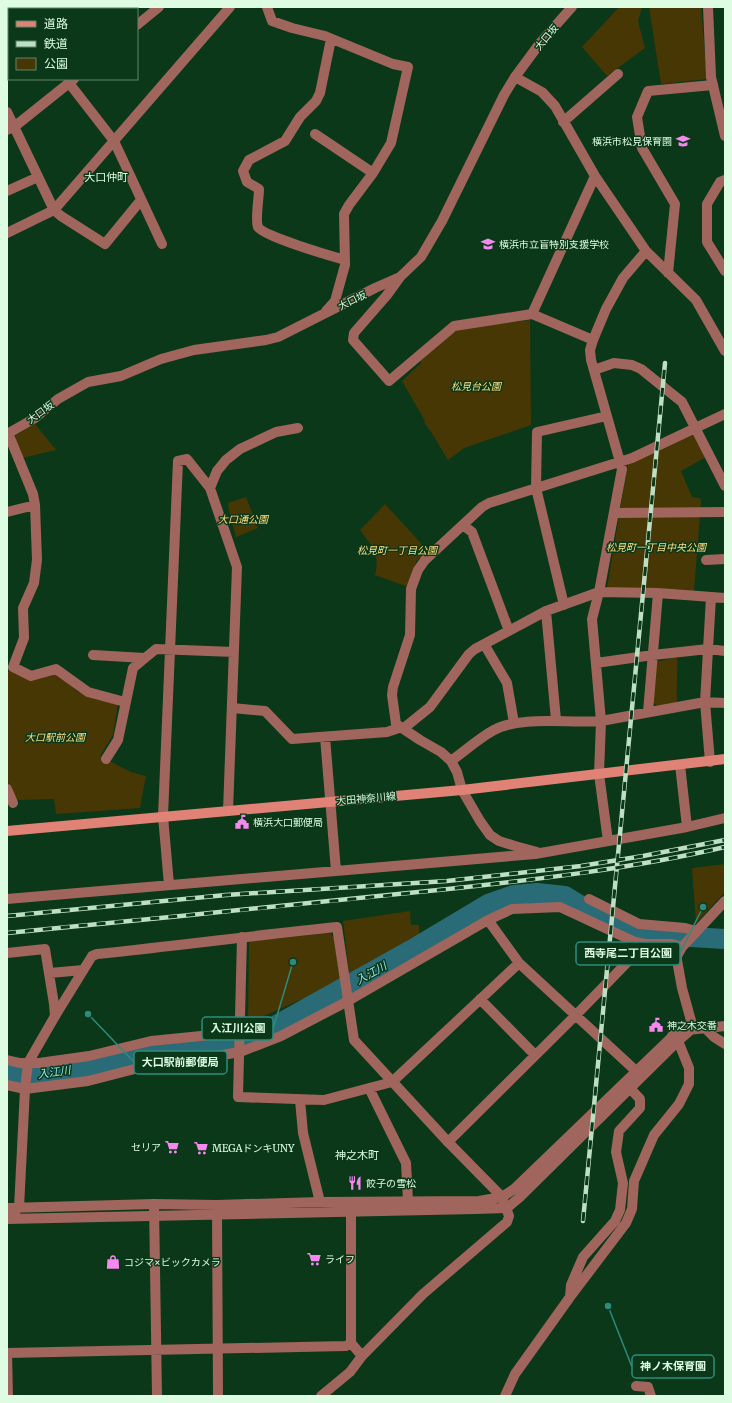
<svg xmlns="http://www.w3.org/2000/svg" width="732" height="1403" viewBox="0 0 732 1403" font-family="Merriweather,'Noto Sans JP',serif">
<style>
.green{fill:#473705}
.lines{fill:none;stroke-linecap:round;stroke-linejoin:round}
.river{stroke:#296c77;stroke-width:20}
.minor{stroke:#a0655c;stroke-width:10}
.tertiary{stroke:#a0655c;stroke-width:10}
.secondary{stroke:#e08275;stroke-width:10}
.rail-casing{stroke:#bedfc4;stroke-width:4.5}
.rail{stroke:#0a3818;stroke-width:3;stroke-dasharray:9;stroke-linecap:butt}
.labels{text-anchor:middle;stroke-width:3;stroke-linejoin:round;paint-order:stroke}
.street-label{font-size:10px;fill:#ddfce2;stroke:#0a3818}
.poi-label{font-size:10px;fill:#ddfce2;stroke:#0a3818;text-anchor:start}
.park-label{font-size:10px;font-style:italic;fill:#ffdd83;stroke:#0a3818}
.neighbourhood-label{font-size:11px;fill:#ddfce2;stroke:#0a3818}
.water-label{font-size:11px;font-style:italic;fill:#91e8f7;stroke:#0a3818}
.leader{fill:none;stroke:#2e8a7f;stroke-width:1.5}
.callout-dot{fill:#2e8a7f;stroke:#0a3818;stroke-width:1.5}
.callout{fill:#0a3818;stroke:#2e8a7f;stroke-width:1.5}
.callout-label{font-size:11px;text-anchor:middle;font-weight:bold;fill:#ddfce2}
</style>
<rect width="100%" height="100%" fill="#0a3818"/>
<!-- green -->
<path class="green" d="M619 7H642L638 21 645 48 607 76 582 47Z
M649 7H701L707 79 661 84Z
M530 320 531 425 464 448 448 460 433 435 424 422 425 421 402 381 421 363V359L457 329Z
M35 424 56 450 22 458 14 440 16 435Z
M694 434 706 457 681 471 692 497 700 498 701 502 694 591 607 588 628 463Z
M246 497 258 528 236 537 229 511 228 503Z
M385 504 428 551 417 560 408 587 375 575C380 552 373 548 360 530Z
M677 657C678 672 676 687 677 702L657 706 653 702 656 662Z
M10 670 56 672 78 692 118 703 113 735 100 756 131 772 146 776 140 808 56 814 54 799 16 800 7 780V673Z
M725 864V892L696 923 692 868Z
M410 911 411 925H419L420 941 350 979 343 921Z
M330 933 334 938 341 982 248 1023 249 943 251 941Z"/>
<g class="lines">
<!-- river -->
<path class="river" d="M7 1071 30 1075 101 1065 148 1052 218 1045 273 1027 411 950 473 913 488 904 514 895 537 893 565 896 588 910 634 931 673 936 725 939"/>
<!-- minor -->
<path class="minor" d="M98 7 99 9
M267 7 272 21 292 28 325 36 393 64 408 67 391 143 373 173 349 205 344 214 345 265 335 301 326 311
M23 9 27 7
M7 17 9 16
M331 39 320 93 316 101 300 117 285 141 249 160 243 171 247 182 259 189C259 198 255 220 258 227 263 236 331 256 345 260
M69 83 114 141 162 244
M7 112 54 210 61 216 105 244 141 200
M563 122 618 74
M315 134 373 173
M725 180 720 182 707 204V242L725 271
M7 191 38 177
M7 233 54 210 230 7
M668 273 675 204 642 148 637 117 648 91 713 85
M400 277 387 295 354 333 353 340 389 381 454 326 532 314 595 176
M532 314 593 340
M594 370 614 363 632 365 641 369 682 402 725 486
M8 433 33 494 35 505 37 560 34 583 23 608 24 638 13 667 31 676 56 669 88 692 125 702
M7 434 35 418 58 399 88 382 121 376 161 359 194 350 266 340 278 337 375 288 400 277 421 257 442 221 504 95 515 77 542 92 555 106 595 176 646 251 696 300 725 351
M210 488 217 471 226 460 240 449 276 432 298 428
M7 512 35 505
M614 513 725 512
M463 525 472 532 509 631
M706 560 725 559
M564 605 536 488 537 432 607 416
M546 611 556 720
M484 644 507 683 514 723
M93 655 145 658 156 649 234 652
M596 663 653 655 708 649 725 651
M232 708 265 711 292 739 387 732 402 727
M648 712 658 593
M404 728 430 707 469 654 475 649 546 611 599 592 658 593 725 598
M325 737 336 871
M106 759 118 740 133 668 145 658
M451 761C465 751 479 738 494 730 522 715 570 724 601 721L705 702 725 703
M710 762 705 702 711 597
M680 765 687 827
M7 789 13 803
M608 841 599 774 601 721 592 619 599 592 622 469 591 360 590 350 593 340 606 309 623 278 646 251
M537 852 515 846 499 841 490 835 480 821 462 790 457 772 451 761 441 752 420 740 396 724 392 695 393 687 410 635 411 589 418 570 425 560 482 507 489 503 632 458 725 414
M169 885 163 816 178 461 187 459 210 488 237 567 228 811
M7 899 535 854 687 827 725 818
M589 899 639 924 685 928 696 931
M488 920 519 963 636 1071
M242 937 238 1097 324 1100 392 1082 519 963
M7 953 45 949 54 1004 55 1016
M50 973 83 970
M480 999 535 1055
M693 1028 682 988 677 960V956L682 947 725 901
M706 1029 714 1037 725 1044
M7 1060 20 1063H39L89 1056 151 1041 211 1035 240 1028
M7 1085 25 1089 88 1081 158 1063 199 1059 240 1052 281 1036 348 1001 488 920 512 909 560 907 635 942 645 944
M369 1088 406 1163 408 1201
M300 1100 303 1133 320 1202
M448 1142 576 1015 645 944H672L682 947
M154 1204 157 1396
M351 1204V1343L362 1356
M570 1297 626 1223 632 1209 634 1181 654 1135 679 1104 689 1084V1068L678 1041 672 1036
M7 1353 346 1346 351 1343
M7 1353 8 1396
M636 1386 648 1387 651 1396
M321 1396 350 1372 362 1356 423 1294 507 1222 509 1216 502 1197
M505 1396 515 1374 570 1297 571 1285 583 1257 615 1221 620 1210 623 1183 616 1152 619 1131 640 1108V1099L625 1083"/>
<!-- tertiary -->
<path class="tertiary" d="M708 7 711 77 725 136
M137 25 159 7
M515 77 540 43 572 7
M7 130 14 127 74 79
M7 1208 154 1204 217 1205 320 1202 479 1201 502 1197 514 1189 678 1031 725 1026
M217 1209 218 1396
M7 1218 19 1208 25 1089 28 1063 55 1016 92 956 97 954C177 946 257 935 337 927L354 1040 448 1142 502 1197
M7 1219 475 1209 507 1208 520 1197 678 1041 693 1028"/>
<!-- secondary -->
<path class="secondary" d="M7 831 462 790 725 759"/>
<defs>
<path id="rail" d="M7 916 226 895 447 881 581 866 643 856 725 840
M7 933C154 918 301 905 448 889 541 879 634 868 725 847
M583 1221 665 363"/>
</defs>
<!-- rail casing -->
<use href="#rail" class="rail-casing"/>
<!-- rail -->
<use href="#rail" class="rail"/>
</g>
<!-- icons -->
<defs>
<symbol id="school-bare" viewBox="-9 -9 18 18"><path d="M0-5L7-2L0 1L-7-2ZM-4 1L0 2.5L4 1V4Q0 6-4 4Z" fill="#f589ef" stroke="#0a3818" stroke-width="2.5" paint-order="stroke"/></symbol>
<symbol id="civic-bare" viewBox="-9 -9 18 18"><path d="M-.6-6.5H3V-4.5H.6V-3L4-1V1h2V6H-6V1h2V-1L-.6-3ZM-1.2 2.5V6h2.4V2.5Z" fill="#f589ef" stroke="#0a3818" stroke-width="2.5" paint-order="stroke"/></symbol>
<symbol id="supermarket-bare" viewBox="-9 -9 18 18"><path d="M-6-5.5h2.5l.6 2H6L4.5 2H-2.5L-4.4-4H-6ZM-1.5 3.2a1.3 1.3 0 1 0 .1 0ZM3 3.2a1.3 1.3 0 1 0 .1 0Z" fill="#f589ef" stroke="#0a3818" stroke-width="2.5" paint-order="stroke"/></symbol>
<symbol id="restaurant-bare" viewBox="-9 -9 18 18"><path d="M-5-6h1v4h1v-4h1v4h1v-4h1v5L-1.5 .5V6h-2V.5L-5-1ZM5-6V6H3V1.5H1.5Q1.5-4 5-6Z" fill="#f589ef" stroke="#0a3818" stroke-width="2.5" paint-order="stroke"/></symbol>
<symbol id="shop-bare" viewBox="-9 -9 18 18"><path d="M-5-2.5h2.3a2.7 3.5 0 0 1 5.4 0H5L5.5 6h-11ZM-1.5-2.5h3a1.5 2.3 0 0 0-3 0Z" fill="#f589ef" stroke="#0a3818" stroke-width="2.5" paint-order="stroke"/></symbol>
</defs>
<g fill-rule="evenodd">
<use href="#school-bare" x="673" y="131" width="20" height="20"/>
<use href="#school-bare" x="478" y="234" width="20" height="20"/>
<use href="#civic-bare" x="232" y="812" width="20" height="20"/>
<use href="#civic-bare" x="646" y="1015" width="20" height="20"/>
<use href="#supermarket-bare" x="162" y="1137" width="20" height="20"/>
<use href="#supermarket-bare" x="191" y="1138" width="20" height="20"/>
<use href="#restaurant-bare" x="345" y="1173" width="20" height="20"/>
<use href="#supermarket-bare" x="304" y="1249" width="20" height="20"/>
<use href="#shop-bare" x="103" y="1252" width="20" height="20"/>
</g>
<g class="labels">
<!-- street labels -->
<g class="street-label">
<text transform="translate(546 37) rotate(-50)" y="4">大口坂</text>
<text transform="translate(352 300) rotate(-26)" y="4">大口坂</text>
<text transform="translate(40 412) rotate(-36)" y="4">大口坂</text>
<text transform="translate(366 798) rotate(-5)" y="4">大田神奈川線</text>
</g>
<!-- poi labels -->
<g class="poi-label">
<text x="672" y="145" text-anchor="end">横浜市松見保育園</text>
<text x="499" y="248">横浜市立盲特別支援学校</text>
<text x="253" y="826">横浜大口郵便局</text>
<text x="667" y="1029">神之木交番</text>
<text x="161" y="1151" text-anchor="end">セリア</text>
<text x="212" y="1152">MEGAドンキUNY</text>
<text x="366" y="1187">餃子の雪松</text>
<text x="325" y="1263">ライフ</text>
<text x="124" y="1266">コジマ×ビックカメラ</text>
</g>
<!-- park labels -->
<g class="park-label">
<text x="476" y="390">松見台公園</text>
<text x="243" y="523">大口通公園</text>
<text x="656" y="551">松見町一丁目中央公園</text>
<text x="397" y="554">松見町一丁目公園</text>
<text x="55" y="741">大口駅前公園</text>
</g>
<!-- neighbourhood labels -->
<g class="neighbourhood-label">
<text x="106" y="181">大口仲町</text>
<text x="357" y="1159">神之木町</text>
</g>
<!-- water labels -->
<g class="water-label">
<text transform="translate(371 973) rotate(-29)" y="4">入江川</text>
<text transform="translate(54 1072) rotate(-8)" y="4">入江川</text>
</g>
</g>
<!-- callouts -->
<path class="leader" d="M703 907L680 953M293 962L273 1029M88 1014L134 1062M608 1306L632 1367"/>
<g class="callout-dot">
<circle cx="703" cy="907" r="4"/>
<circle cx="293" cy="962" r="4"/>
<circle cx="88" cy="1014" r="4"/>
<circle cx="608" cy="1306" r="4"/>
</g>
<g class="callout">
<rect x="576" y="942" width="104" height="23" rx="4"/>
<rect x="202" y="1017" width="71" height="23" rx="4"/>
<rect x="134" y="1051" width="93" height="23" rx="4"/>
<rect x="632" y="1355" width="82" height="23" rx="4"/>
</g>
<g class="callout-label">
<text x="628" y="957">西寺尾二丁目公園</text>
<text x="238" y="1032">入江川公園</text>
<text x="180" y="1066">大口駅前郵便局</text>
<text x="673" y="1370">神ノ木保育園</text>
</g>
<!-- border -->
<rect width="732" height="1403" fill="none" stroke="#ddfce2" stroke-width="16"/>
<!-- legend -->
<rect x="8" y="8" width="130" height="72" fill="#0a3818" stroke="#5e8669"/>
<rect x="16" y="21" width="20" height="6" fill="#e08275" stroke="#5e8669"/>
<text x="44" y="28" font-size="12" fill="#ddfce2">道路</text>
<rect x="16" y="41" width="20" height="6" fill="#bedfc4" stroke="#5e8669"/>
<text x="44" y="48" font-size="12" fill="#ddfce2">鉄道</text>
<rect x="16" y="58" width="20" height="12" fill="#473705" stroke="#5e8669"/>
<text x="44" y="68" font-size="12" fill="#ddfce2">公園</text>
</svg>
